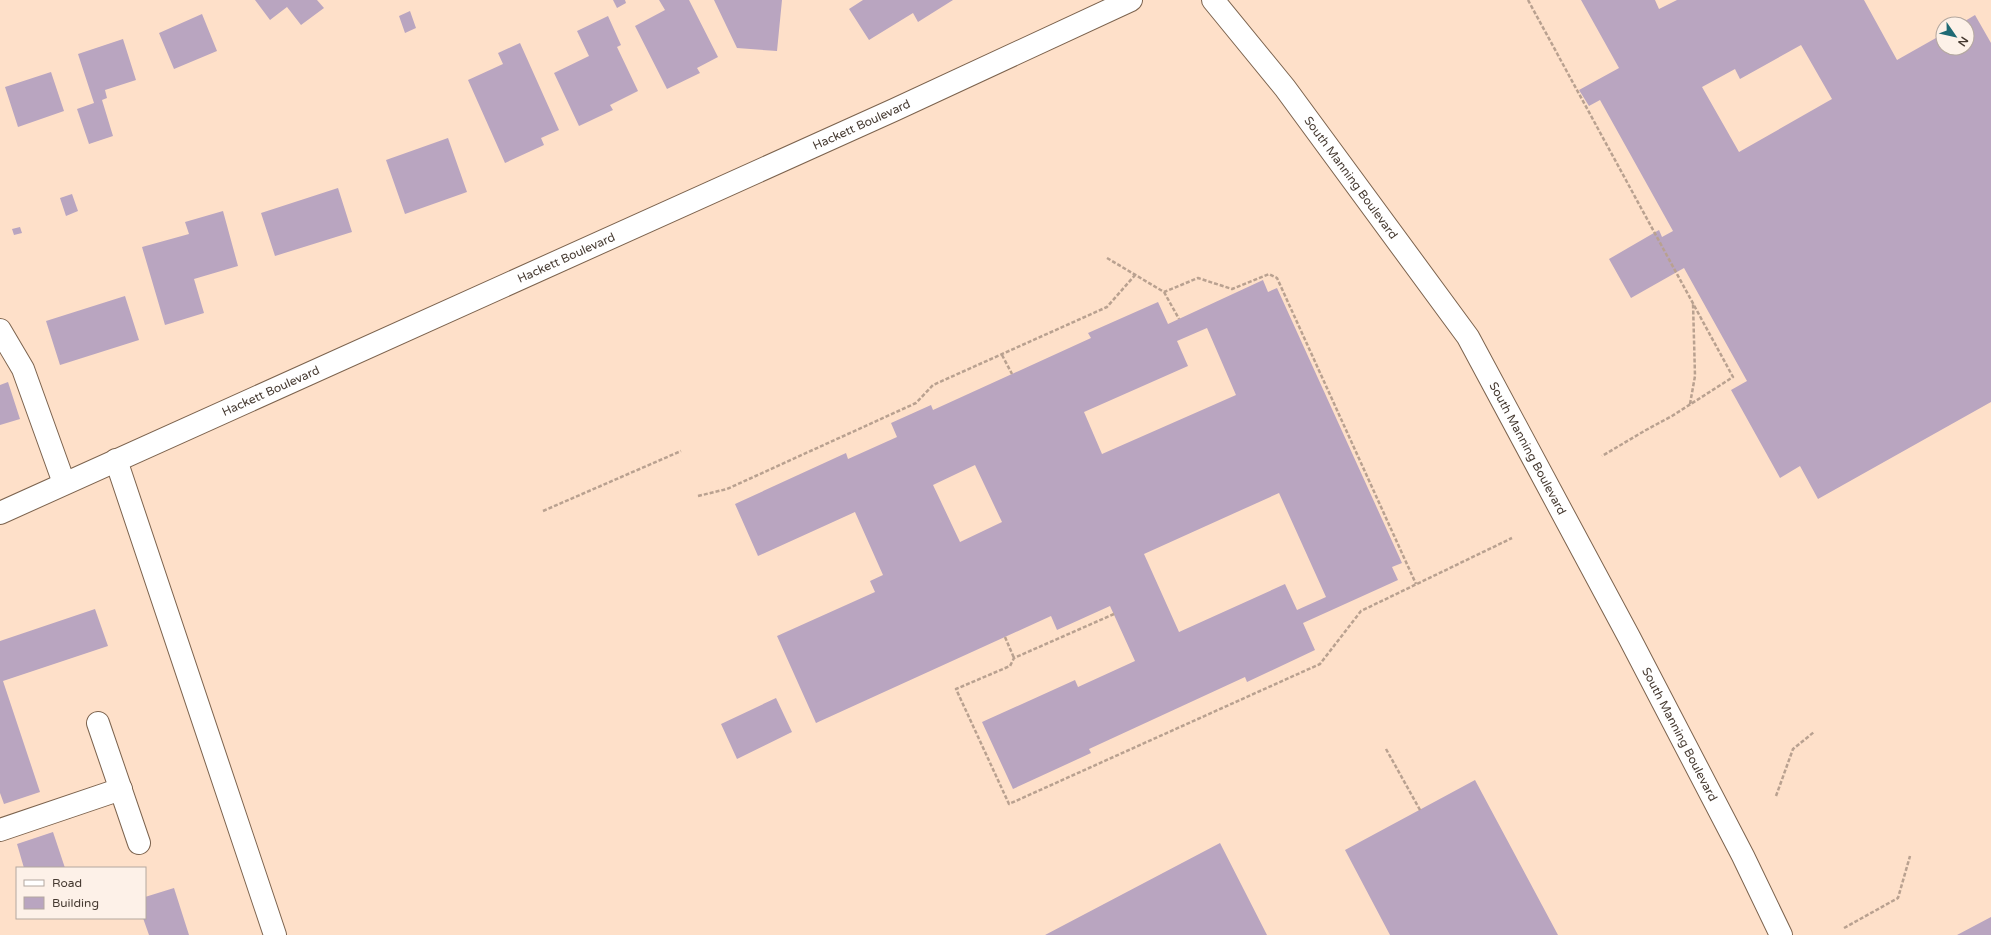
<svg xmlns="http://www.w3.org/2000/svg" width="1991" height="935" viewBox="0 0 1991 935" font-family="'Varela Round',sans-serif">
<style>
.building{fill:#b9a5c0;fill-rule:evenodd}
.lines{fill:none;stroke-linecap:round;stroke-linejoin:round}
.minor-casing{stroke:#7c634e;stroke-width:24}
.path{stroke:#b9a190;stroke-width:2.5;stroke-dasharray:4 2;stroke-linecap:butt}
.minor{stroke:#fff;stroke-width:22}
.labels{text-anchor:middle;stroke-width:4;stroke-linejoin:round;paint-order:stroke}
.street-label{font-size:12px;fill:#463a31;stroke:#fdf1e8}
</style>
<rect width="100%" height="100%" fill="#fee0c9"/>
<!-- building -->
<path class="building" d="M255 0H317L324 8 301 25 287 7 270 20Z
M613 0H625L626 3 617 8Z
M659 0H689L718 57 697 68 700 73 667 89 635 26 665 10Z
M714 0H782L777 51 737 48Z
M863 0H953L918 22 913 13 869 40 849 9Z
M1581 0H1655L1659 9 1677 0H1864L1897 60 1943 34V48H1967V24H1960L1975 15 1991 43V402L1818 499 1800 466 1780 478 1731 390 1747 381 1684 268 1631 298 1609 259 1659 230 1662 237 1673 231 1600 100 1589 106 1579 90 1619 68ZM1801 45 1832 99 1739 152 1702 87 1735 69 1740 79Z
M410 11 416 28 405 33 399 16Z
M202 14 217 51 174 69 159 33Z
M608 16 621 45 617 47 638 91 610 105 613 110 579 126 554 73 589 56 577 31Z
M123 39 136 80 105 90 107 98 102 100 113 136 89 144 77 109 94 103 78 54Z
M520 43 559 130 541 138 544 145 505 163 468 80 503 64 498 53Z
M51 72 64 111 18 127 5 87Z
M448 138 467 192 405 214 386 160Z
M338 188 352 232 275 256 261 213Z
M72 194 78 211 66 216 60 198Z
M223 211 238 266 194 279 204 313 165 325 142 247 189 234 185 222Z
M20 227 22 233 14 235 12 229Z
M1263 280 1268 292 1277 288 1402 563 1392 567 1398 580 1303 623 1315 650 1247 682 1245 677 1089 749 1091 753 1013 789 982 722 1075 680 1078 687 1135 661 1110 606 1057 630 1051 616 816 723 777 636 875 592 870 581 883 575 855 512 758 556 735 504 846 453 848 459 897 437 891 423 931 405 933 410 1091 338 1088 333 1158 302 1168 324ZM1207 328 1236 395 1102 454 1084 412 1188 366 1177 341ZM975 465 1002 522 960 542 933 485ZM1279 493 1326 597 1297 610 1285 584 1179 632 1144 554Z
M125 296 139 340 60 365 46 321Z
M8 382 20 419 0 425V385Z
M95 609 108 646 3 681 40 792 4 804 0 793V641Z
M776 698 792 732 737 759 721 724Z
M1475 780 1558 935H1390L1345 850Z
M53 832 65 868H24L17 844Z
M1220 843 1267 935H1045Z
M174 888 189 935H149L143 918H145V897Z
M1991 917V935H1957Z"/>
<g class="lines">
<defs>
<g id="minor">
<path id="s1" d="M1213 0 1285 88 1468 337 1629 637 1743 856 1781 935"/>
<path d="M0 330 23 369 64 483"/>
<path d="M116 460 275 935"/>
<path id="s2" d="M0 513 894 110 1131 0"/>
<path d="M98 723 139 843"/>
<path d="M0 830 121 789"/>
</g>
</defs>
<!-- minor casing -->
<use href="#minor" class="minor-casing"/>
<!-- path -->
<path class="path" d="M1528 0 1733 377 1672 416 1646 430 1602 456
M1107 258 1164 292 1198 278 1232 289 1269 274 1277 278 1416 584
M1164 292 1179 319
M1002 355 1012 374
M1690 404 1695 376 1693 303
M698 496 727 489 916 403 933 385 1107 307 1136 274
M543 511 681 451
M1114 614 1014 658 1010 666 956 689 1009 804 1320 664 1361 611 1512 538
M1005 637 1014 658
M1386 749 1420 810
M1776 796 1793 749 1814 732
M1844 928 1898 898 1910 856"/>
<!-- minor -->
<use href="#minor" class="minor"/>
</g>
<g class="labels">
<!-- street labels -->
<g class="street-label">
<text dy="4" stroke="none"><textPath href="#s2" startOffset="945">Hackett Boulevard</textPath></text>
<text dy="4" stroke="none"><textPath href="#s1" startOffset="225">South Manning Boulevard</textPath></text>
<text dy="4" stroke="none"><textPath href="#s2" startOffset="621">Hackett Boulevard</textPath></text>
<text dy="4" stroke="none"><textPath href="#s2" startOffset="297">Hackett Boulevard</textPath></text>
<text dy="4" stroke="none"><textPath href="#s1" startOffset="549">South Manning Boulevard</textPath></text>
<text dy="4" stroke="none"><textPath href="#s1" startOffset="873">South Manning Boulevard</textPath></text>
</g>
</g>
<!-- legend -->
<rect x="16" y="867" width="130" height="52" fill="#fdf1e8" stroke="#b4a89f"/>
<rect x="24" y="880" width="20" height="6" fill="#ffffff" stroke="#b4a89f"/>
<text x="52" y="887" font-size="12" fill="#463a31">Road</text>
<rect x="24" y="897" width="20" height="12" fill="#b9a5c0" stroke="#b4a89f"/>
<text x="52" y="907" font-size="12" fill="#463a31">Building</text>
<!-- north arrow -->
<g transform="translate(1955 36) rotate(124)"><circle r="19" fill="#fdf1e8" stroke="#b4a89f"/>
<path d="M0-3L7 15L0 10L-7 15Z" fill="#1f6a74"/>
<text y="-6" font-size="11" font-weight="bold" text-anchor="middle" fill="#463a31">N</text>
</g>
</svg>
